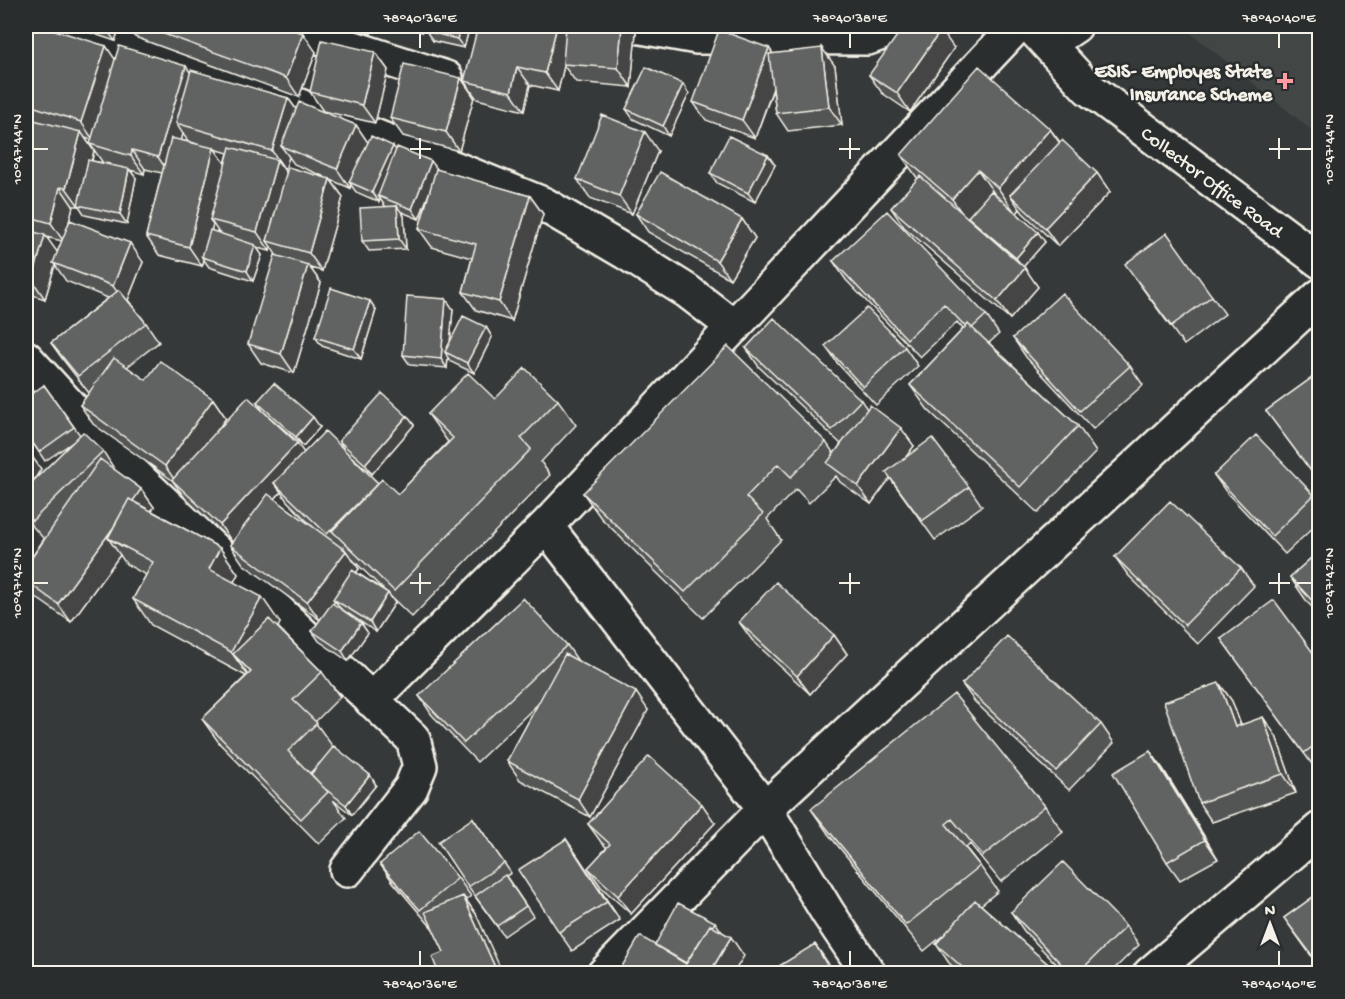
<svg xmlns="http://www.w3.org/2000/svg" width="1345" height="999" viewBox="0 0 1345 999" font-family="'Gochi Hand',sans-serif">
<style>
.built{fill:#434645}
.lines{fill:none;stroke-linecap:round;stroke-linejoin:round}
.minor-casing{stroke:#f4f1e8;stroke-width:38}
.secondary-casing{stroke:#f4f1e8;stroke-width:38}
.minor{stroke:#2a2d2e;stroke-width:33}
.secondary{stroke:#2a2d2e;stroke-width:33}
.wall{fill:#535554;stroke:#f4f1e8;stroke-width:1.5;fill-rule:evenodd}
.shaded-wall{fill:#444545;stroke:#f4f1e8;stroke-width:1.5}
.building{fill:#616362;stroke:#f4f1e8;stroke-width:1.5}
.ticks{fill:none;stroke:#f4f1e8;stroke-width:2}
.poi-dot{fill:#ff9aa2;stroke:#2a2d2e;stroke-width:2}
.labels{text-anchor:middle;stroke-width:5;stroke-linejoin:round;paint-order:stroke}
.poi-label{font-size:20px;font-weight:bold;fill:#f4f1e8;stroke:#2a2d2e;text-anchor:end}
.street-label{font-size:20px;fill:#f4f1e8;stroke:#2a2d2e}
.neatline{fill:none;stroke:#f4f1e8;stroke-width:2}
.ticks-label{font-size:15px;text-anchor:middle;fill:#f4f1e8}
</style>
<rect width="100%" height="100%" fill="#363939"/>
<filter id="ink" filterUnits="userSpaceOnUse"><feTurbulence type="fractalNoise" baseFrequency=".0167" numOctaves="2"/><feDisplacementMap in="SourceGraphic" scale="12" xChannelSelector="R" yChannelSelector="G"/><feConvolveMatrix kernelMatrix="1 2 1 2 8 2 1 2 1" color-interpolation-filters="sRGB"/></filter>
<g filter="url(#ink)">
<!-- built -->
<path class="built" d="M1182 26H1319V136Z"/>
<g class="lines">
<defs>
<path id="minor" d="M42 26 260 90 543 204 625 252 687 291 734 327
M285 26 446 78
M636 26 697 37 868 38 890 30 894 26
M1048 44 1075 26
M26 358 118 459 413 739 420 766 411 788 347 870
M371 700 546 526
M604 974 765 809 1320 296
M869 974 828 913 765 809 546 526 1017 26
M1150 974 1320 829"/>
<g id="secondary">
<path id="s1" d="M1031 26 1088 88 1320 261"/>
</g>
</defs>
<!-- minor casing -->
<use href="#minor" class="minor-casing"/>
<!-- secondary casing -->
<use href="#secondary" class="secondary-casing"/>
<!-- minor -->
<use href="#minor" class="minor"/>
<!-- secondary -->
<use href="#secondary" class="secondary"/>
</g>
<!-- wall -->
<path class="wall" d="M26 26 106 46 115 60 190 72 288 98 296 109 356 125 368 143 396 150 438 170 530 196 543 214 512 321 476 310 463 292 472 258 432 247 419 229 429 193 419 219 402 212 404 216 406 249 369 251 362 241 388 207 385 206 380 199 379 202 356 192 351 185 350 188 331 180 343 197 322 271 310 268 321 283 294 373 261 363 248 344 277 256 271 247 270 251 257 248 262 255 253 281 209 267 204 260 202 266 159 255 146 236 162 173 145 169 144 174 130 170 136 178 127 224 85 215 79 206H73L68 226 143 262 128 300 146 323 159 342 127 367 146 380 213 399 226 418 216 432 304 453 345 451 339 441 407 416 414 425 372 474 346 452 378 483 398 494 448 442 428 414 495 399 558 400 576 425 541 462 550 475 412 617 389 595 395 603 376 632 340 608 335 601 332 604 361 623 368 633 348 661 319 641 312 631 320 620 243 564 230 545 232 542 185 498 172 480 93 424 80 405 89 393 64 361 51 343 108 298 66 281 55 265 45 299 26 293ZM183 134 188 141 197 144 181 140ZM85 138 92 140 90 144 103 163 110 164 92 161 94 151ZM215 149 228 153 225 164ZM289 157 294 164 325 177 286 173 283 169 285 170ZM213 224 219 233 211 231ZM46 237 62 241 57 253ZM281 492 287 501 315 529 275 499ZM344 548 350 557 386 592 356 572 359 569 344 549Z
M71 26H120L115 41Z
M127 26H282L316 52 299 97 135 37Z
M344 26H373L371 33Z
M405 26H424L422 32Z
M470 26 464 48 433 41 426 31Z
M854 26H870L865 33Z
M636 32 631 87 576 82 564 66 558 91 530 85 524 111 477 99 464 81Z
M769 48 773 54 835 66 842 125 788 131 776 113 773 90 755 138 706 120 693 102Z
M954 48 910 112 882 93 869 75Z
M375 52 388 70 375 123 323 111 310 92Z
M689 94 669 136 633 119 626 109Z
M474 97 459 151 403 136 390 118Z
M1050 129 1060 142 1097 173 1110 192 1058 246 1023 213 1020 209 1017 213 1045 242 1023 267 1038 287 1010 319 904 227 891 208 918 179 901 155Z
M658 151 632 214 590 198 577 179Z
M775 165 755 202 717 183 710 173Z
M636 214 742 219 755 238 730 279 648 232Z
M833 261 986 315 999 334 989 343 1078 426 1096 452 1038 513 928 410 910 385 963 329 957 322 920 357 846 280Z
M1138 282 1212 296 1225 314 1184 345Z
M370 301 376 310 361 359 322 346 315 337Z
M453 309 450 342 486 327 492 337 474 373 451 362 448 358 447 368 410 365 403 355Z
M1013 338 1130 366 1143 385 1093 429 1026 357Z
M825 346 905 347 918 366 876 405 838 364Z
M746 348 861 400 867 409 914 446 905 458 969 487 982 506 935 540 890 478 871 504 840 482 836 476 809 503 796 489 767 519 781 540 703 618 601 518 583 493 826 442 834 454 841 444 759 367Z
M1320 372V483L1266 411Z
M26 380 31 389 26 392Z
M44 385 80 435 103 451 115 470 141 489 154 507 152 511 220 548 238 574 234 582 280 623 278 627 322 672 340 697 315 722 333 747 370 775 376 785 352 815 333 800 346 818 319 844 220 744 202 719 246 676 151 625 133 599 146 575 126 564 120 555 71 622 31 594 26 586V566L44 539 26 519V449L41 469 34 480 73 442 45 461 26 433ZM321 762 311 774 310 773Z
M257 402 320 427 303 446 263 411Z
M1214 475 1314 495 1320 503V521L1285 554 1227 493Z
M1320 550V615L1308 603 1290 577Z
M1115 557 1241 568 1254 586 1198 644 1128 575Z
M739 622 834 635 847 654 810 694 752 640Z
M1221 639 1320 662V769L1317 771Z
M567 645 578 661 648 710 590 817 520 780 507 761 538 704 477 762 432 715 419 696Z
M1219 683 1232 701 1241 725 1276 736 1296 793 1212 822 1199 803Z
M962 684 1101 724 1114 743 1069 790 975 702Z
M1150 751 1163 769 1218 859 1180 880 1167 862Z
M1045 806 1063 832 1001 882 970 844 966 848 980 866 998 891 981 905 1048 964 1055 974H962L949 963 936 944 946 933 924 951 829 835 811 809Z
M473 818 511 873 506 876 533 916 504 936 468 887Z
M715 823 631 914 601 887 588 868 607 848 601 842 588 824Z
M566 839 620 920 572 951 559 932Z
M380 864 458 878 471 896 466 900 476 914 444 952 433 929 393 882Z
M1320 892V968L1284 918Z
M1011 912 1126 926 1139 945 1109 974H1066L1024 931Z"/>
<!-- shaded-wall -->
<path class="shaded-wall" d="M104 26H120L115 41Z
M366 26H373L371 33Z
M417 26H424L422 32Z
M461 26H470L464 48 457 39Z
M557 26H569L563 64 564 66 558 91 545 73Z
M622 26H632L636 32 631 87 618 68Z
M860 26H870L865 33Z
M941 30 954 48 910 112 897 93Z
M303 33 316 52 299 97 286 78Z
M106 46 119 65 94 141 81 122Z
M769 48 781 66 755 138 742 120Z
M822 48 835 66 842 125 829 107Z
M375 52 388 70 375 123 362 105Z
M186 66 198 84 176 123 183 134 171 176 158 157Z
M517 67 530 85 524 111 511 92Z
M461 78 474 97 459 151 446 132Z
M683 84 689 94 669 136 663 126Z
M288 98 301 116 281 146 289 157 285 170 272 151Z
M356 125 369 144 349 182 351 185 350 188 337 169Z
M1050 129 1068 155 1010 195 1020 209 1016 214 998 188Z
M81 132 94 151 79 206 66 188Z
M645 132 658 151 632 214 619 196Z
M393 146 400 156 378 196 380 199 379 202 372 192Z
M214 148 227 166 210 220 213 224 204 258 202 257 204 260 202 266 189 247Z
M132 150 145 169 144 174 131 156Z
M768 155 775 165 755 202 748 193Z
M277 160 290 178 267 241 271 247 270 251 257 232Z
M431 161 438 170 419 219 412 209Z
M129 169 136 178 127 224 120 214Z
M978 170 996 196 968 217 972 223 970 225 952 199Z
M1097 173 1110 192 1058 246 1045 228Z
M330 179 343 197 322 271 309 253Z
M60 187 73 206 64 242 51 223Z
M530 196 543 214 512 321 499 302Z
M397 206 404 216 406 249 399 239Z
M742 219 755 238 730 279 717 261Z
M1038 232 1045 242 1023 267 1016 258Z
M45 235 58 253 53 263 55 265 45 299 32 280Z
M130 243 143 262 126 305 113 286Z
M255 245 262 255 253 281 247 271Z
M308 265 321 283 294 373 281 354Z
M1025 268 1038 287 1010 319 997 301Z
M446 299 453 309 449 354 445 352 448 358 447 368 441 359Z
M370 301 376 310 361 359 354 349Z
M486 327 492 337 474 373 467 363Z
M213 399 226 418 178 485 165 466Z
M407 416 414 425 372 474 365 464Z
M313 417 320 427 303 446 296 437Z
M901 428 914 446 871 504 858 486Z
M297 443 310 461 274 483 281 492 233 543 220 525Z
M28 451 41 469 26 493V454Z
M141 489 154 507 125 548 108 538 120 555 71 622 58 604Z
M220 548 238 574 227 594 209 569Z
M346 551 359 569 335 600 333 599 335 601 320 620 307 602Z
M388 593 395 603 376 632 370 622Z
M262 597 280 623 252 673 233 654 250 678 231 652Z
M361 623 368 633 348 661 342 651Z
M834 635 847 654 810 694 797 676Z
M1219 683 1232 701 1248 746 1235 727Z
M636 692 648 710 590 817 578 799Z
M1263 717 1276 736 1296 793 1283 774Z
M1150 751 1163 769 1218 859 1205 840Z
M370 775 376 785 352 815 346 805Z
M702 804 715 823 631 914 618 896Z
M566 839 579 858 620 920 607 902Z
M463 896 476 914 503 974H498Z
M715 922 722 932 691 965Z
M731 937 744 956 733 974H709Z
M815 944 828 963 834 974H832Z
M1048 964 1055 974H1039Z"/>
<!-- building -->
<path class="building" d="M26 26H42L106 46 81 122 26 104Z
M142 26H282L303 33 286 78Z
M427 26H461L457 39 426 31Z
M478 26H557L545 73 517 67 511 92 464 81Z
M566 26H622L618 68 563 64Z
M904 26H935L941 30 897 93 869 75Z
M719 30 769 48 742 120 693 102Z
M322 40 375 52 362 105 310 92Z
M119 46 186 66 158 157 132 150 131 156 90 144Z
M822 48 829 107 776 113 769 54Z
M404 64 461 78 446 132 390 118Z
M979 66 1050 129 998 188 978 170 952 199 901 155Z
M646 67 683 84 663 126 626 109Z
M191 70 288 98 272 151 176 123Z
M299 102 356 125 337 169 281 146Z
M602 115 645 132 619 196 577 179Z
M26 118 81 132 66 188 60 187 51 223 26 216Z
M371 136 393 146 372 192 349 182Z
M729 136 768 155 748 193 710 173Z
M171 138 214 148 189 247 146 236Z
M1062 140 1097 173 1045 228 1010 195Z
M230 147 277 160 257 232 210 220Z
M397 147 431 161 412 209 378 196Z
M88 160 129 169 120 214 78 205Z
M288 167 330 179 309 253 267 241Z
M436 169 530 196 499 302 463 292 476 244 419 229Z
M660 172 742 219 717 261 636 214Z
M920 176 1025 268 997 301 891 208Z
M991 191 1038 232 1016 258 968 217Z
M397 206 399 239 362 241 360 208Z
M887 211 986 315 972 328 968 324 965 326 944 304 907 339 833 261Z
M70 220 130 243 113 286 53 263Z
M26 230 45 235 32 280 26 278Z
M210 230 255 245 247 271 202 257Z
M1167 233 1212 296 1171 326 1125 264Z
M275 255 308 265 281 354 248 344Z
M331 288 370 301 354 349 315 337Z
M119 290 146 323 78 376 51 343Z
M1062 293 1130 366 1080 411 1013 338Z
M407 296 446 299 441 359 403 355Z
M867 308 905 347 863 387 825 346Z
M463 316 486 327 467 363 445 352Z
M774 318 861 400 832 430 746 348Z
M968 324 1078 426 1020 487 910 385Z
M728 346 826 442 791 477 778 464 746 497 763 514 685 592 583 493Z
M114 358 146 380 160 361 213 399 165 466 80 405Z
M525 368 558 400 521 438 531 449 394 591 332 531 382 479 398 494 453 438 428 414 468 373 495 399Z
M1320 372V471L1314 475 1266 411Z
M274 383 313 417 296 437 257 402Z
M44 385 74 427 39 452 26 433V398Z
M382 393 407 416 365 464 339 441Z
M248 397 297 443 220 525 172 480Z
M870 405 901 428 858 486 827 463Z
M325 431 378 483 327 534 274 483Z
M83 432 103 451 32 521 26 514V488Z
M1256 435 1314 495 1272 536 1214 475Z
M932 438 969 487 922 521 886 472Z
M100 459 141 489 133 501 129 499 113 528 58 604 26 581V566Z
M268 494 346 551 307 602 230 545Z
M129 499 220 548 209 569 262 597 231 652 133 599 153 562 108 538Z
M1170 501 1241 568 1185 625 1115 557Z
M1320 550V609L1290 577Z
M352 570 388 593 370 622 333 599Z
M776 582 834 635 797 676 739 622Z
M523 598 567 645 464 743 419 696Z
M1274 600 1320 662V741L1304 753 1221 639Z
M332 603 361 623 342 651 312 631Z
M269 619 322 672 293 700 317 723 288 751 328 792 301 819 202 719 251 672 233 654Z
M1007 636 1101 724 1056 771 962 684Z
M565 654 636 692 578 799 507 761Z
M1219 683 1235 727 1263 717 1283 774 1199 803 1164 702Z
M954 694 1045 806 983 856 952 819 946 824 980 866 906 925 811 809Z
M334 746 370 775 346 805 324 788 311 774Z
M1150 751 1205 840 1167 862 1113 773Z
M649 756 702 804 618 896 588 868 610 844 588 824Z
M473 818 504 863 468 887 438 842Z
M419 831 458 878 420 910 380 864Z
M566 839 607 902 559 932 518 870Z
M1063 862 1126 926 1077 974H1071L1011 912Z
M505 875 526 906 497 926 475 896Z
M1320 892V966L1284 918Z
M463 896 498 974H439L432 957 444 952 425 912Z
M975 900 1048 964 1039 974H970L936 944Z
M678 903 715 922 713 926 710 925 686 963 655 945Z
M710 925 731 937 709 974 618 973 640 936 686 964Z
M815 944 832 974H766Z"/>
</g>
<!-- ticks -->
<path class="ticks" d="M420 33V48M850 33V48M1279 33V48M420 138V159M850 138V159M1279 138V159M33 149H48M410 149H431M839 149H860M1269 149H1290M1297 149H1312M420 573V594M850 573V594M1279 573V594M33 583H48M410 583H431M839 583H860M1269 583H1290M1297 583H1312M420 951V966M850 951V966M1279 951V966"/>
<!-- markers -->
<path class="poi-dot" d="M1282 72h6v6h6v6h-6v6h-6v-6h-6v-6h6z"/>
<g class="labels">
<!-- poi labels -->
<g class="poi-label">
<text x="1272" y="77">ESIS- Employes State<tspan x="1272" dy="23">Insurance Scheme</tspan></text>
</g>
<!-- street labels -->
<g class="street-label">
<text dy="7" stroke="none"><textPath href="#s1" startOffset="240">Collector Office Road</textPath></text>
</g>
</g>
<!-- margin -->
<rect width="1345" height="999" fill="none" stroke="#2a2d2e" stroke-width="66"/>
<!-- north arrow -->
<g transform="translate(1270 924)" stroke="#2a2d2e" stroke-width="4.5" paint-order="stroke">
<path d="M0-4.5L10 22L0 15L-10 22Z" fill="#f4f1e8"/>
<text y="-9" font-size="16" font-weight="bold" text-anchor="middle" fill="#f4f1e8">N</text>
</g>
<rect x="33" y="33" width="1279" height="933" class="neatline"/>
<g class="ticks-label">
<text x="420" y="22">78°40'36"E</text>
<text x="850" y="22">78°40'38"E</text>
<text x="1279" y="22">78°40'40"E</text>
<text transform="translate(16 149) rotate(-90)" y="5">10°47'44"N</text>
<text transform="translate(1328 149) rotate(-90)" y="5">10°47'44"N</text>
<text transform="translate(16 583) rotate(-90)" y="5">10°47'42"N</text>
<text transform="translate(1328 583) rotate(-90)" y="5">10°47'42"N</text>
<text x="420" y="988">78°40'36"E</text>
<text x="850" y="988">78°40'38"E</text>
<text x="1279" y="988">78°40'40"E</text>
</g>
</svg>
